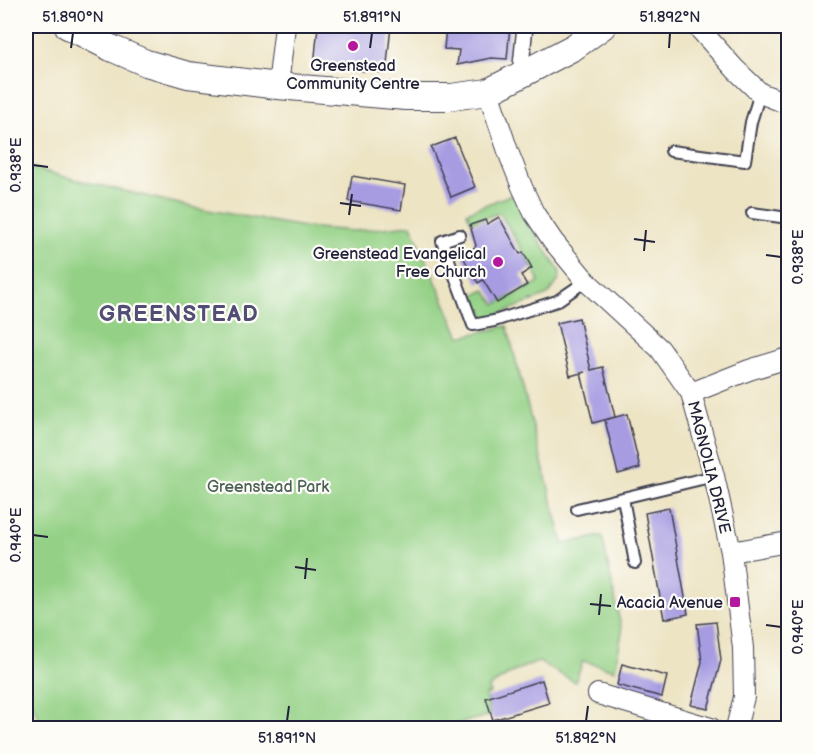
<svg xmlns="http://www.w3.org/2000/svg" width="814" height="754" viewBox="0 0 814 754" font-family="'Balsamiq Sans',sans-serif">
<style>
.green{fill:#94d186;stroke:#5b7a60;stroke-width:1.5}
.building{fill:#a79ce2}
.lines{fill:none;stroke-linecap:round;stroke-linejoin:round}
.service-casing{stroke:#403f50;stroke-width:14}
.pedestrian-casing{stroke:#403f50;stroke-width:18}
.minor-casing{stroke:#403f50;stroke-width:22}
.tertiary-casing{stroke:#403f50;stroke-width:28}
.service{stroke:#fff;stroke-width:10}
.pedestrian{stroke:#fff;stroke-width:15}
.minor{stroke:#fff;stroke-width:20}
.tertiary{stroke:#fff;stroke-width:26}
.ticks{fill:none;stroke:#22223b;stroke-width:2}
.poi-dot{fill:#b5179e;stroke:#fdfcf7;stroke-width:2}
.labels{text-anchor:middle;stroke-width:4.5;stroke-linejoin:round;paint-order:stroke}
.poi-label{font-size:16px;fill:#22223b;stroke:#fdfcf7;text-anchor:end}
.street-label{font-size:16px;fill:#22223b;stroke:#fdfcf7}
.park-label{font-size:16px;fill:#4a5f55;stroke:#fdfcf7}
.district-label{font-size:22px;font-weight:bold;letter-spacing:1.5px;fill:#514d75;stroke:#fdfcf7}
.neatline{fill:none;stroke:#22223b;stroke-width:2}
.ticks-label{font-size:15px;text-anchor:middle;fill:#22223b}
</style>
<rect width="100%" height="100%" fill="#fdfcf7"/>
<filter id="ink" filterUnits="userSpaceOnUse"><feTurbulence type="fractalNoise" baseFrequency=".0167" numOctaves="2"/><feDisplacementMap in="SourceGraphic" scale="12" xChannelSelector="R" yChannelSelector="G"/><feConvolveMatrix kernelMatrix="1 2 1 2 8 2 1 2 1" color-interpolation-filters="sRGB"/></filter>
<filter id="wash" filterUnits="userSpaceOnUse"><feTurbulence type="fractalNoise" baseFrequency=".008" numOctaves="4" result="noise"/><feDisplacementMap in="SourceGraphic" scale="24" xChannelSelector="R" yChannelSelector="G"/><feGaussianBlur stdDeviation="1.35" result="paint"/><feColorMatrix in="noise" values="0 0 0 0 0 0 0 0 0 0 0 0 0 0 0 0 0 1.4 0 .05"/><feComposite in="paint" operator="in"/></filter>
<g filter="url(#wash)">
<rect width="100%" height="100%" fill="#ede4c4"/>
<!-- green -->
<path class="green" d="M26 166 61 176 196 208 304 227 353 231 411 225 460 337 507 326 563 544 602 536 622 632 615 670 583 661 575 682 539 662C519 667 504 677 488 688L490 693 485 695 490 715 444 728H44L26 692Z
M513 194 522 213 560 272 559 280 548 295 484 320 473 296 485 290 496 304 539 282 534 270 500 213 471 222 467 212Z"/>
<g id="blocks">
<!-- building -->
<path class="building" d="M318 26H391L386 73 314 66Z
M446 26H510L507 59 491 58 457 65 459 50 444 49Z
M455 138 475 187 451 197 431 147Z
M352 176 405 185 401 210 348 201Z
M499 217 520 254 523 252 532 268 521 275 527 285 497 303 483 280 478 283 463 257 476 246 470 225 485 220 487 224Z
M579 318 591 370 603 367 615 417 593 423 581 373 585 372 570 376 557 323Z
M627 414 640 468 618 474 605 420Z
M669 508 688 614 664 619 645 513Z
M716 622 721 660 708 709 691 705 702 662 697 624Z
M622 664 667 676 662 697 617 685Z
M542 680 549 703 493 720 486 698Z"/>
</g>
</g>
<g filter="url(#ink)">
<use href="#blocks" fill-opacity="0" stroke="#403f50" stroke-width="1.5"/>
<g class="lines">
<defs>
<path id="service" d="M671 151 745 161 751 122 760 93
M752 213 788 218
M460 235 442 241 473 325 494 321 557 301 586 281
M623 498 635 563
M577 509 714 476"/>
<path id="pedestrian" d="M520 75 525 26"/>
<path id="minor" d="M697 26 735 69 760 93 788 104
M278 86 285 26
M488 92 509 154 522 187 534 213 553 241 586 281 660 349 691 393 714 476 731 552 743 648 744 697 736 728
M691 393 749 370 788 358
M731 552 788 542
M598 694 711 728"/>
<path id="tertiary" d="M68 26 111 48 146 63 188 75 278 86 406 97H451L488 92 574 47 603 26"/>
</defs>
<!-- service casing -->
<use href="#service" class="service-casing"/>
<!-- pedestrian casing -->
<use href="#pedestrian" class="pedestrian-casing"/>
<!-- minor casing -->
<use href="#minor" class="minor-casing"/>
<!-- tertiary casing -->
<use href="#tertiary" class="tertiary-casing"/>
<!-- service -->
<use href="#service" class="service"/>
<!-- pedestrian -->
<use href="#pedestrian" class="pedestrian"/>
<!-- minor -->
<use href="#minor" class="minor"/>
<!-- tertiary -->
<use href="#tertiary" class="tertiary"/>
</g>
</g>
<!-- ticks -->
<path class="ticks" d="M71 48 73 33M370 48 372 33M669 48 670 33M33 165 48 167M340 203 361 206M349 215 352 194M634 239 655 242M644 251 646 230M766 255 781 257M33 535 48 537M295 567 316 570M305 579 307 558M590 604 611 606M599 615 601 594M766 625 781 627M287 721 289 706M586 721 588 706"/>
<!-- markers -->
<g class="poi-dot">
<circle cx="353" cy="46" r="6"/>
<circle cx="498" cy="262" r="6"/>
<rect x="729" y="596" width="12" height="12" rx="3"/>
</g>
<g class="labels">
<!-- poi labels -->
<g class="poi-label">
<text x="353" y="71" text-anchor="middle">Greenstead<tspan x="353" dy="18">Community Centre</tspan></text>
<text x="486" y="259">Greenstead Evangelical<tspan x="486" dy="18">Free Church</tspan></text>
<text x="723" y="608">Acacia Avenue</text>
</g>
<!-- street labels -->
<g class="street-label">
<text transform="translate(710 467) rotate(76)" y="6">MAGNOLIA DRIVE</text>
</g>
<!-- park labels -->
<g class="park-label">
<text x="268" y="492">Greenstead Park</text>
</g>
<!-- district labels -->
<g class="district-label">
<text x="179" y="321">GREENSTEAD</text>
</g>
</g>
<!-- margin -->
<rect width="814" height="754" fill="none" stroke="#fdfcf7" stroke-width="66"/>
<rect x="33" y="33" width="748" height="688" class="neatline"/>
<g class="ticks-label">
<text x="73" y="22">51.890°N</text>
<text x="372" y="22">51.891°N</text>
<text x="670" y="22">51.892°N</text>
<text transform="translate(16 165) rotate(-90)" y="5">0.938°E</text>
<text transform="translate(798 257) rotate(-90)" y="5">0.938°E</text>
<text transform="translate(16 535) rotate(-90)" y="5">0.940°E</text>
<text transform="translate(798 627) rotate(-90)" y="5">0.940°E</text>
<text x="287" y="743">51.891°N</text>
<text x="586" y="743">51.892°N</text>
</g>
</svg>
